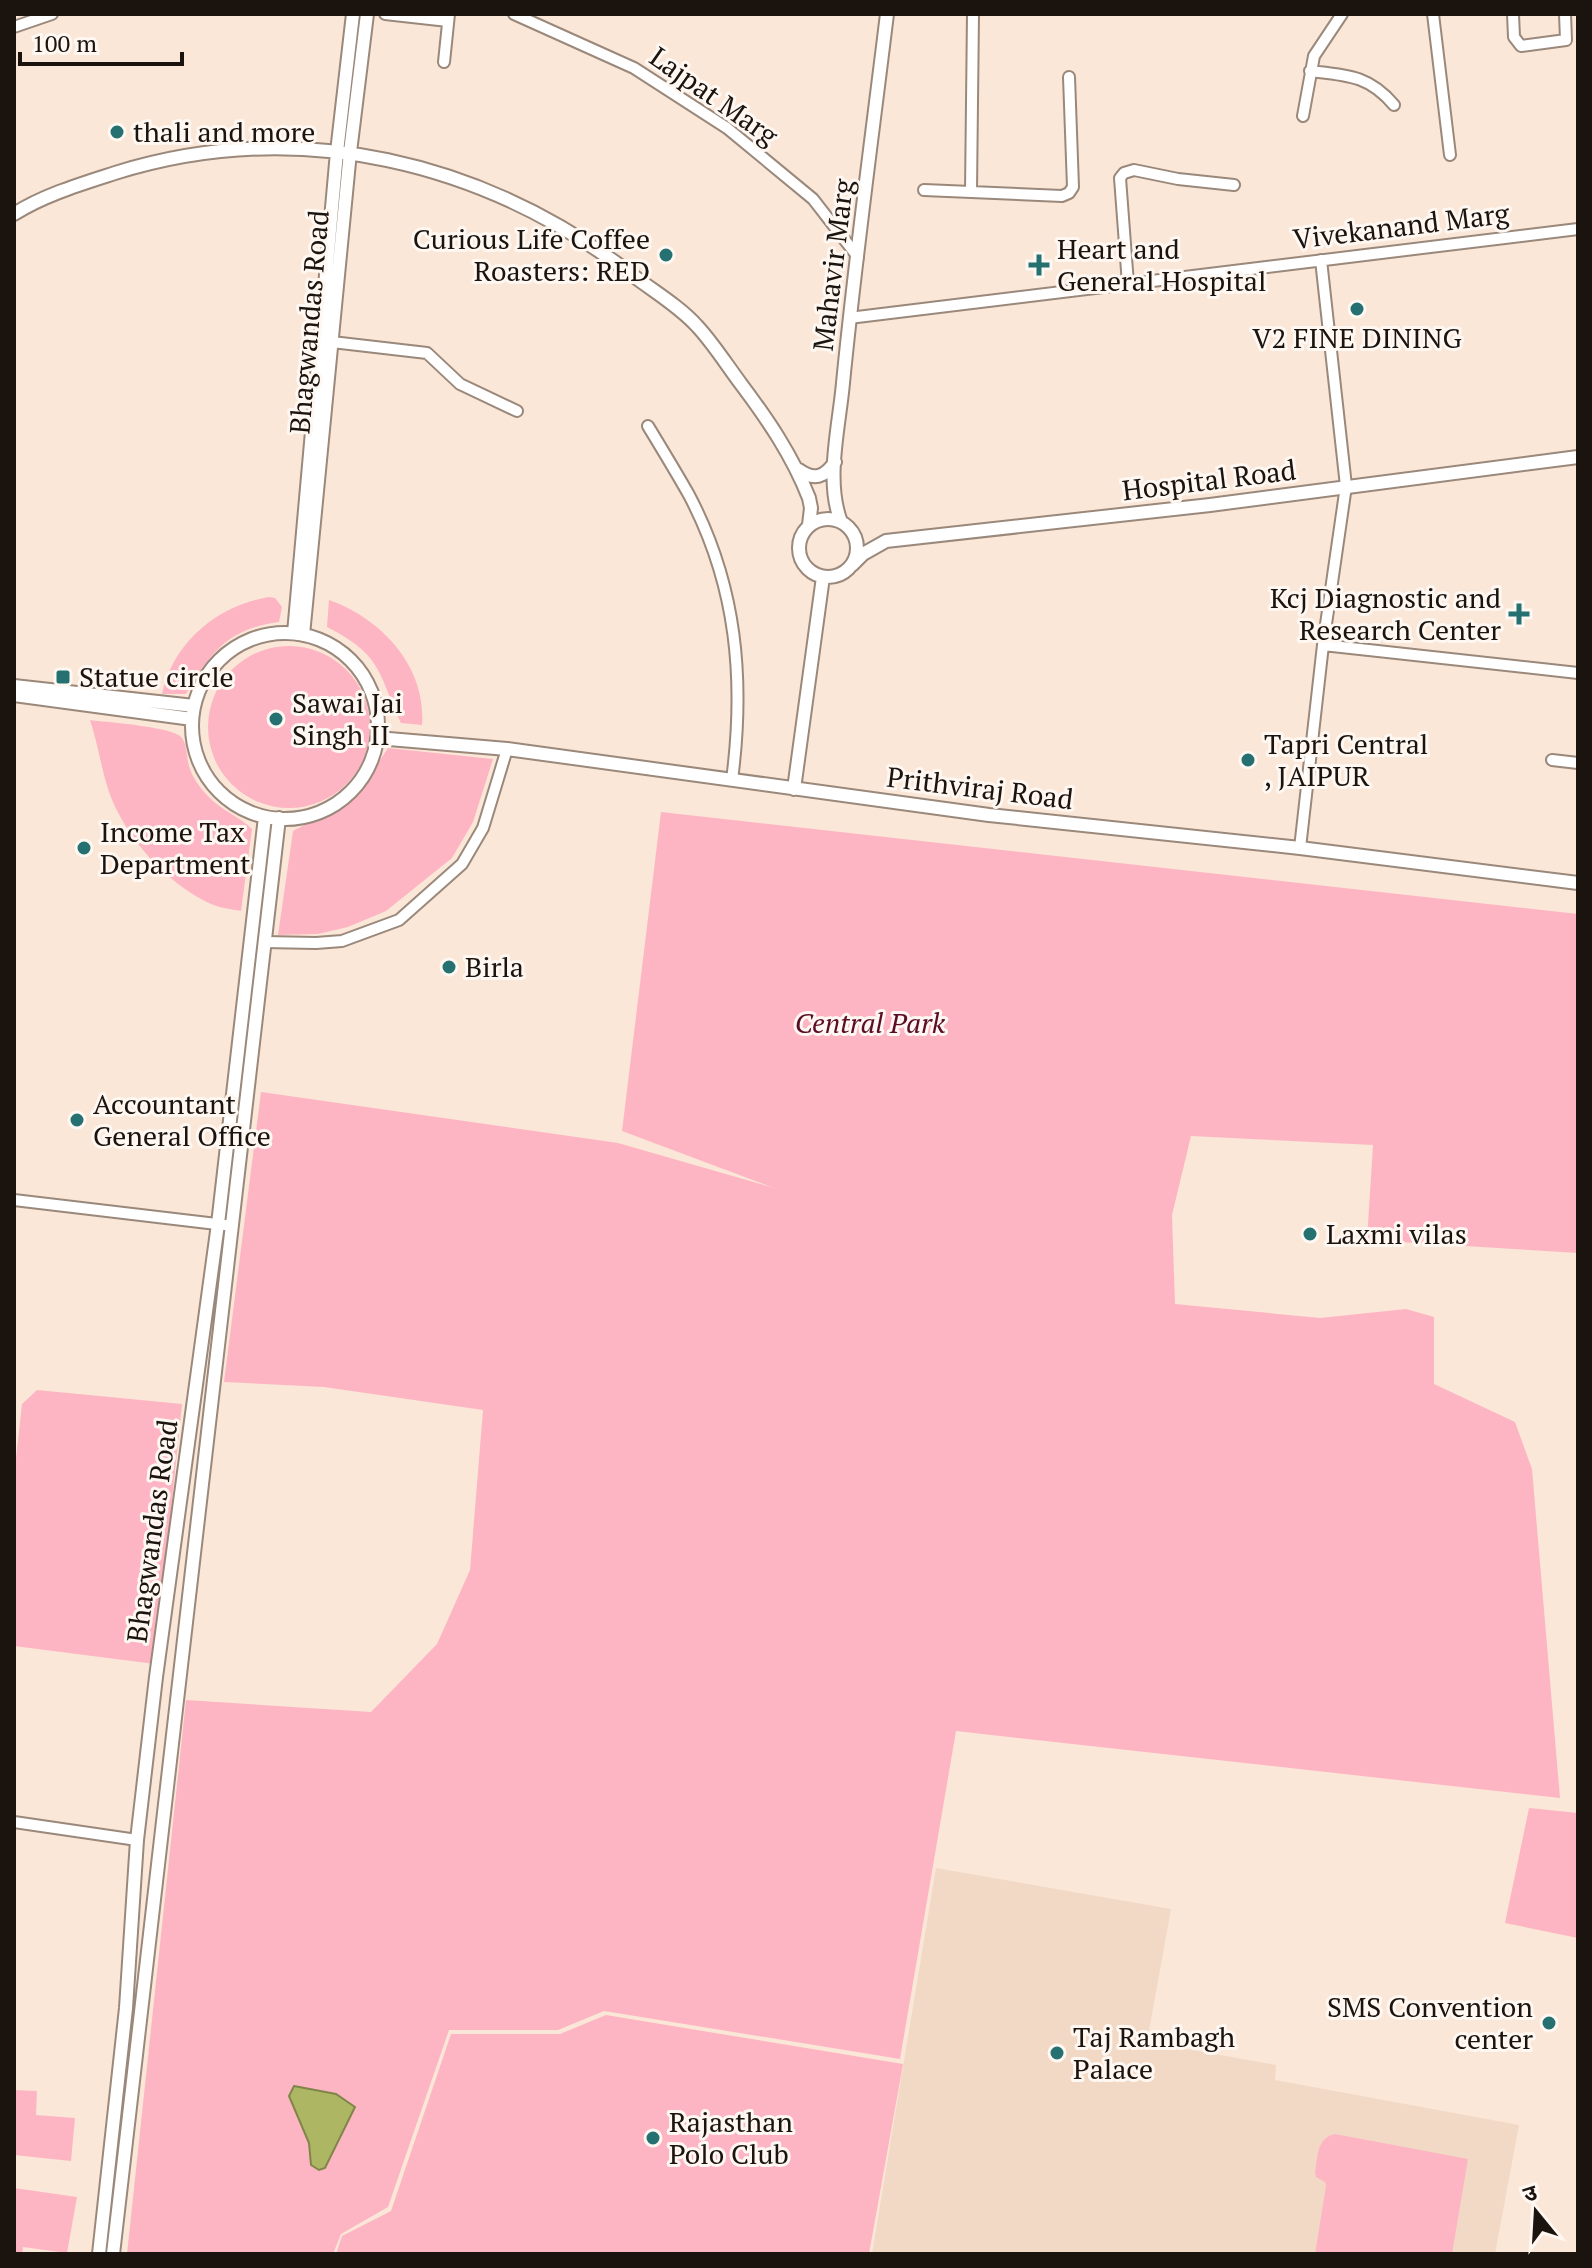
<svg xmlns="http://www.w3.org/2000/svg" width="1592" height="2268" viewBox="0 0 1592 2268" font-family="'PT Serif','Noto Sans Devanagari',serif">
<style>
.built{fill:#f2d9c5}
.green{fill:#feb5c3}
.water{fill:#adb663;stroke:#81854a;stroke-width:2}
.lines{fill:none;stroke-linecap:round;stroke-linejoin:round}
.minor-casing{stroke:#9a887b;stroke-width:14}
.tertiary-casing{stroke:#9a887b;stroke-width:16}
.minor{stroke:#fff;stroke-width:10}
.tertiary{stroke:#fff;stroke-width:12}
.poi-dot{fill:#257070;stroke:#fff7f1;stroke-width:3}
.labels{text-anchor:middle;stroke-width:6;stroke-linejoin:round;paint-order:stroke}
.street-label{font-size:28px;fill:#1a130e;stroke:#fff7f1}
.poi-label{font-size:28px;fill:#1a130e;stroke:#fff7f1;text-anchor:start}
.park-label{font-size:28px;font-style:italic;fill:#5b0d27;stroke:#fff7f1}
</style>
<rect width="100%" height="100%" fill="#fae7d8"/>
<!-- built -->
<path class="built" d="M936 1868 1171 1909 1147 2042 1276 2065 1275 2080 1519 2125 1495 2254H872Z"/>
<!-- green -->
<path class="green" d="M269 597 275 598 282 607 279 622C227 629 211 653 186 694H162C173 642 218 605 269 597Z
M329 600C381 618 427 667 422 725L401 723C377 671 383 656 327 627Z
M208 727a81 81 0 1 1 162 0a81 81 0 1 1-162 0Z
M90 720C105 722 176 727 182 738 188 746 186 759 190 769 193 778 200 788 207 795 220 810 239 816 252 829L241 911C231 909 220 908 211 904 167 884 125 837 109 792 101 768 98 744 90 720Z
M388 748 493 759 473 822 452 858 386 911 348 927 318 934 278 935 293 831 343 804 361 789Z
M661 812 1578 914V1253L1367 1240 1373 1145 1191 1136 1172 1215 1175 1304 1320 1318 1406 1309 1434 1317V1384L1515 1422 1532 1469 1560 1798 956 1731 900 2059 604 2011 558 2030H449L388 2207 341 2234 333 2254H127L186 1700 371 1712 437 1644 470 1570 483 1410 324 1387 224 1382 261 1092 618 1143 774 1188 622 1131Z
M37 1390 182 1404 155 1664 14 1646V1476L22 1404Z
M1529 1808 1578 1813V1938L1505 1923Z
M606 2015 903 2064 869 2254H336L342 2236 391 2211 451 2034H560Z
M14 2090 37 2091 36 2115 75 2118 71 2161 14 2155Z
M1335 2134 1468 2159 1452 2254H1315L1326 2186 1325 2182 1316 2177 1315 2173C1318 2157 1316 2138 1335 2134Z
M14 2188 77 2197 67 2253 23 2247 22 2254H14Z"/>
<!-- water -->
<path class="water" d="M294 2086 336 2094 355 2107 325 2168 319 2170 311 2165 309 2143 289 2096Z"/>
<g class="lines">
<defs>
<path id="minor" d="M385 14 448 21
M514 14 634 68 727 128 813 199 858 257
M1433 14 1450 155
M1513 14 1514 37 1521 46 1566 40 1565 14
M14 27 52 14
M444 62 449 14
M1310 71C1346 75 1369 75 1394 105
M1303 116 1314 56 1342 14
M924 190 1062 196 1069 193 1073 187 1069 77
M971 191 973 14
M1128 284 1120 178 1124 173 1134 170 1178 179 1234 185
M849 318 1578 229
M332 342 427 353 460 384 517 411
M648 426C662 449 676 472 689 495 737 586 745 680 732 780
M1323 645 1578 673
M1552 760 1578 763
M1300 848 1323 645 1346 486 1321 260
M264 942 316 943 342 941 399 920 462 864 483 828 507 749
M14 1200 225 1225
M14 1822 137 1840"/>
<path id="tertiary" d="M14 214C44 195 81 184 115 173 298 116 485 161 635 277 655 292 680 307 697 326 713 343 726 364 741 384 768 420 792 455 809 498L811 508 809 525
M799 470C814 481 825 477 835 462
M799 548a29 29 0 1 1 58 0a29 29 0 1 1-58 0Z
M841 522C825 480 839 428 843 383 855 260 872 137 887 14
M852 565 863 554 886 541 1210 505 1578 457
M294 633 337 152 353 14
M192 726a93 93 0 1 1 186 0a93 93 0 1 1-186 0Z
M303 635 350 152 367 14
M14 686 194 706
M14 695 192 719
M377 738 507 749 989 815 1300 848 1578 883
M794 789 823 577
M99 2254 126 2008 137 1840 156 1677 218 1224 265 817
M113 2254 279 818"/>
</defs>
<!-- minor casing -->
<use href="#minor" class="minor-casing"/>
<!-- tertiary casing -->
<use href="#tertiary" class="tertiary-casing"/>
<!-- minor -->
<use href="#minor" class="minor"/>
<!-- tertiary -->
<use href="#tertiary" class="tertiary"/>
</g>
<!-- markers -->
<g class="poi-dot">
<circle cx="117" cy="132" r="8"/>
<circle cx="666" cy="255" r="8"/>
<path d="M1035 253h8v8h8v8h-8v8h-8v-8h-8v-8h8z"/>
<circle cx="1357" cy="309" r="8"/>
<path d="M1515 602h8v8h8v8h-8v8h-8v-8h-8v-8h8z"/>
<rect x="55" y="669" width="16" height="16" rx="4"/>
<circle cx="276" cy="719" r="8"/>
<circle cx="1248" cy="760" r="8"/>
<circle cx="84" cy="848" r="8"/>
<circle cx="449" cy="967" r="8"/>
<circle cx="77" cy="1120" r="8"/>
<circle cx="1310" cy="1234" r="8"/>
<circle cx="1549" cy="2023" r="8"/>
<circle cx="1057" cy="2053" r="8"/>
<circle cx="653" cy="2138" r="8"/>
</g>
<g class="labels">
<!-- street labels -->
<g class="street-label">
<text transform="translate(714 96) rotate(35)" y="10">Lajpat Marg</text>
<text transform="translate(1401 226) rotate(-7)" y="10">Vivekanand Marg</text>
<text transform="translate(833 265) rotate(-83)" y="10">Mahavir Marg</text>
<text transform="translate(309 322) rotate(-85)" y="10">Bhagwandas Road</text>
<text transform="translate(1209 480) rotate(-7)" y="10">Hospital Road</text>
<text transform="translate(980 788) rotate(7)" y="10">Prithviraj Road</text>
<text transform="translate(152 1531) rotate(-82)" y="10">Bhagwandas Road</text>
</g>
<!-- poi labels -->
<g class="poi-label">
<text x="133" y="142">thali and more</text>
<text x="650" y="249" text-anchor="end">Curious Life Coffee<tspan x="650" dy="32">Roasters: RED</tspan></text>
<text x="1057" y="259">Heart and<tspan x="1057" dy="32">General Hospital</tspan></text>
<text x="1357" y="348" text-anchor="middle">V2 FINE DINING</text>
<text x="1501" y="608" text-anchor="end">Kcj Diagnostic and<tspan x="1501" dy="32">Research Center</tspan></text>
<text x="79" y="687">Statue circle</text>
<text x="292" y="713">Sawai Jai<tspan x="292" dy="32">Singh II</tspan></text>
<text x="1264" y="754">Tapri Central<tspan x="1264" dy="32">, JAIPUR</tspan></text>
<text x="100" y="842">Income Tax<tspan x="100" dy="32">Department</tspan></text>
<text x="465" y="977">Birla</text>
<text x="93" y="1114">Accountant<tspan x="93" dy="32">General Office</tspan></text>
<text x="1326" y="1244">Laxmi vilas</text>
<text x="1533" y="2017" text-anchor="end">SMS Convention<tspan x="1533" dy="32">center</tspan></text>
<text x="1073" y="2047">Taj Rambagh<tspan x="1073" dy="32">Palace</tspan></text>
<text x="669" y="2132">Rajasthan<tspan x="669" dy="32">Polo Club</tspan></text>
</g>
<!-- park labels -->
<g class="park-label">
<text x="870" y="1033">Central Park</text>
</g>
</g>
<!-- border -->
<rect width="1592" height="2268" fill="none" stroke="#1a130e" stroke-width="32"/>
<!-- north arrow -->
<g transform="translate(1536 2212) rotate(342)" stroke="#fff7f1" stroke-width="6" paint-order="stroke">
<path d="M0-6L14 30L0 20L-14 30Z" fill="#1a130e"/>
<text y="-12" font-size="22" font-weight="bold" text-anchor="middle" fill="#1a130e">उ</text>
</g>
<!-- scale -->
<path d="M20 52v12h162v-12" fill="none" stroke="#1a130e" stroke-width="4"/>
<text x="32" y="52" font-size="24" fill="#1a130e" stroke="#fff7f1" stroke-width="6" paint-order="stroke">100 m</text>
</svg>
